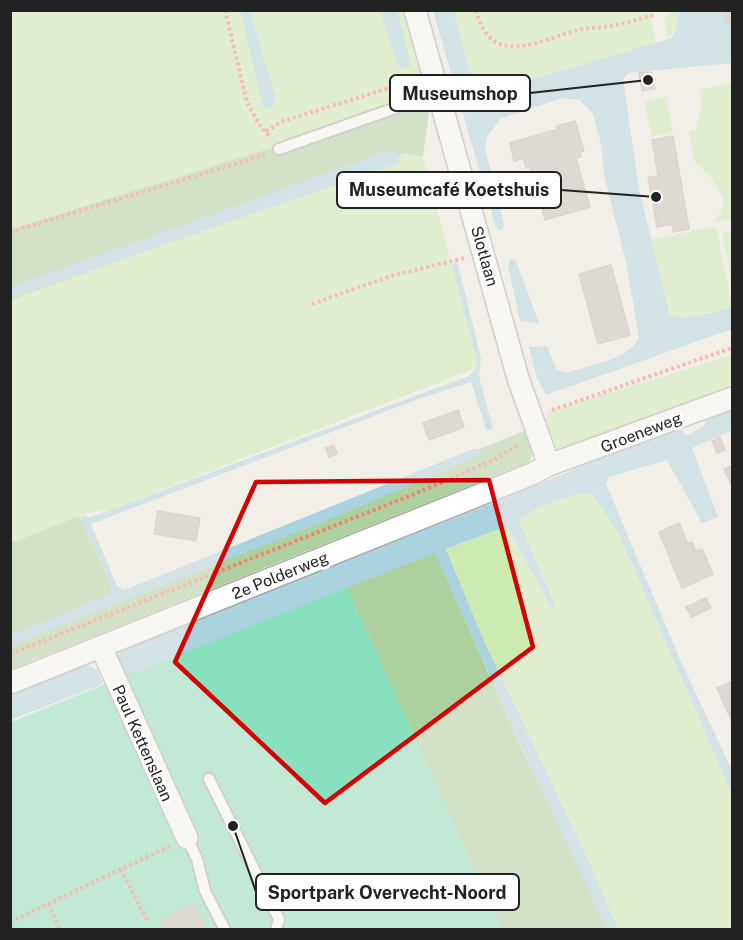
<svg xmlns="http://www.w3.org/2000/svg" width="743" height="940" viewBox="0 0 743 940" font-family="'Public Sans',sans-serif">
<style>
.grass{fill:#cdebb0}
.forest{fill:#add19e}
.pitch{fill:#88e0be}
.water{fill:#aad3df}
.building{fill:#c7bfb8;stroke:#c4b6ab;stroke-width:1.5}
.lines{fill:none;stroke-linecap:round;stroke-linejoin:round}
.service-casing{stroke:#a9a9a9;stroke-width:14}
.minor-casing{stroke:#a9a9a9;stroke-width:24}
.path{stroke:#fa8072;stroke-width:4;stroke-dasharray:3 3;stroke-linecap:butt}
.service{stroke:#fff;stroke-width:10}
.minor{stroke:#fff;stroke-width:21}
.marked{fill:none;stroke:#d40000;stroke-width:4.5;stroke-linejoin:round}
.labels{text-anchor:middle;stroke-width:6;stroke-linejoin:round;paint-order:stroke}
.street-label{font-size:16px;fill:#222;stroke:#fff}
.leader{fill:none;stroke:#222;stroke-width:2}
.callout-dot{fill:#222;stroke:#fff;stroke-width:2}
.callout{fill:#fff;stroke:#222;stroke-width:2}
.callout-label{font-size:18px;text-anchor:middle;font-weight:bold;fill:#222}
</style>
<rect width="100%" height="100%" fill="#f2efe9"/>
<!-- grass -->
<path class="grass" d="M11 11H406L431 98 11 229Z
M454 11H649L656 42 483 94 474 88Z
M669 11H683L677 15V28L668 38 664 22Z
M732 83V219L714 222 721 212 724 199 711 177 694 161 689 131 696 129 702 105 700 90Z
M667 97 672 132 652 137 644 102Z
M407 153 423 157 479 367 112 509 87 513 11 543V300L299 195Z
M716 226 732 307 686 318 672 317 650 240Z
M732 230V283L722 232Z
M732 355V384L555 455 545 421 549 411Z
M591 493 618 533 732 794V929H618L588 859 484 641 446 549 507 526 552 607 556 605 519 521C539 504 564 496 591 493Z"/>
<!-- forest -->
<path class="forest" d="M431 98 423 157 406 153 299 195 11 300V229Z
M527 430 534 447 530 462 11 669V543L79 516 112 587 110 596Z
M435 552 521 747 608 929 442 930 120 678Z"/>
<!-- pitch -->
<path class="pitch" d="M347 587 502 929 11 930V722Z"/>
<!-- water -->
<path class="water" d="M241 11H250L276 99 271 109 263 106 261 100Z
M380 11H397L411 64 410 67 400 68 398 65Z
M433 11H454L474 88 483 94 671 38 677 28V15L683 11H725L726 23H732V63L628 73 623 79 639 189 670 314C680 323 719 310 732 307V329L546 395 537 378 529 347 547 346 556 369 565 373C586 366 630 360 639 337L626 262 604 175 601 144 593 114 580 100 562 98 500 119 487 137 485 148 504 225 502 231 496 228Z
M396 150 400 163 388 167 11 298V287L381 153Z
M511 259 516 261 539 323 520 321 508 265Z
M454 261H457L481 358 479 376 493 429 487 431 471 382 418 399 91 524 117 586 125 590 473 449H480L481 452 476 457 321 523 11 645V635L110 594 112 587 80 518 86 515 88 518 469 376 476 368 477 361 452 266Z
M732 403V430L692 448 718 517 702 523 667 460 609 477 606 484 682 664 732 770V794L618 533 591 493C565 496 539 504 519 521L556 606 551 607 507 526 446 549 484 641 588 859 618 929H608L602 919 522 748 435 553 120 678 115 658 124 648 493 503 677 427 687 435 705 426 706 414Z
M87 665 98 670 103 684 11 720V693L73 667Z"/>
<!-- building -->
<path class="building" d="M725 10H732V23H726Z
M651 72 655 89 642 91 639 73Z
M575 121 584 151 580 152 581 157 576 158 590 207 545 220 530 167 526 168 523 158 514 161 510 143 558 129 557 126Z
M673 136 689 229 673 232 672 224 657 227 648 177 658 176 652 140Z
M611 265 630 335 598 344 579 274Z
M458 410 464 427 429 440 423 423Z
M720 437 725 450 717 453 712 441Z
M334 445 337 454 329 457 326 448Z
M732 465V486L724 469Z
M158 511 200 518 196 541 154 534Z
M679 523 688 544 692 542 696 551 702 549 713 574 682 588 659 532Z
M706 598 711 608 692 617 686 607Z
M732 681V722L717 688Z
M194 904 206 930H165L161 920Z"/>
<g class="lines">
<defs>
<path id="service" d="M279 149 438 93
M209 779 279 919 276 930
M187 838 197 859 205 891 225 930"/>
<path id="minor" d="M415 10 518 378 549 465
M101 647 187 838
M10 683 532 474 549 465 732 398"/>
</defs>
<!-- service casing -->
<use href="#service" class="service-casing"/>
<!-- minor casing -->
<use href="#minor" class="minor-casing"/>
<!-- path -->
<path class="path" d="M225 10 247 102 260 126 271 138
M476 10C491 71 540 39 579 30 591 27 603 28 615 25 629 23 642 18 656 14
M266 131 283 121 393 87 401 89
M10 232 265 155
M312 304 391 276 464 258
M552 410 732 348
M10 654 412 495 496 459 519 444
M121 869 147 920
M48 904 60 930
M10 922 170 846"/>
<!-- service -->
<use href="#service" class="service"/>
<!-- minor -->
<use href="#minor" class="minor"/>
</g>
<!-- marked area -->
<path d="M0 0H743V940H0ZM489 480 533 647 325 803 175 662 256 482Z" fill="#f2efe9" fill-opacity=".55" fill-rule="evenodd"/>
<path class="marked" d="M489 480 533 647 325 803 175 662 256 482Z"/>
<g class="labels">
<!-- street labels -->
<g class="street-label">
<text transform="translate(485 256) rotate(74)" y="6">Slotlaan</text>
<text transform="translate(641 432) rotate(-21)" y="6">Groeneweg</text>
<text transform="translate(280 575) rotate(-22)" y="6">2e Polderweg</text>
<text transform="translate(143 743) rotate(66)" y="6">Paul Kettenslaan</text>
</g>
</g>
<!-- callouts -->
<path class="leader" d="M648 80L530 93M656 197L561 190M233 826L256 892"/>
<g class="callout-dot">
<circle cx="648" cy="80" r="6"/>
<circle cx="656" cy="197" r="6"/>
<circle cx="233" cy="826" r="6"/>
</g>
<g class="callout">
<rect x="390" y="75" width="140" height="36" rx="6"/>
<rect x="337" y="172" width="224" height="36" rx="6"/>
<rect x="256" y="874" width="263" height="36" rx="6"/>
</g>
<g class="callout-label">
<text x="460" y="100">Museumshop</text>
<text x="449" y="196">Museumcafé Koetshuis</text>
<text x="387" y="899">Sportpark Overvecht-Noord</text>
</g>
<!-- border -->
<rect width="743" height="940" fill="none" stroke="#222222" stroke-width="24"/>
</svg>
